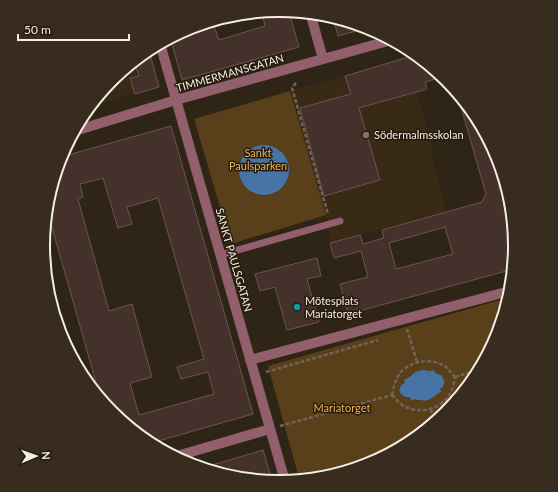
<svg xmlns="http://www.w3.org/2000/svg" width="558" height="492" viewBox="0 0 558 492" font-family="Lato,sans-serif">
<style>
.built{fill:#382a15}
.green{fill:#59401a;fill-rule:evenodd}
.water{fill:#4674a4}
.building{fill:#44312b;stroke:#6b564f;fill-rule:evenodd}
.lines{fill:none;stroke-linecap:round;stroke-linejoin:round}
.path{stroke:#6e6457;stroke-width:2.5;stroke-dasharray:4 2;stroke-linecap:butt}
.lane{stroke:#925f6c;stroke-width:7}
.street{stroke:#925f6c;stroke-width:10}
.education-dot{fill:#8d6e63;stroke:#261b0d;stroke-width:1.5}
.culture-dot{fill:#0f9aa8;stroke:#261b0d;stroke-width:1.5}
.labels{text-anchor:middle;stroke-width:3;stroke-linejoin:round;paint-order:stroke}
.street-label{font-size:11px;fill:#f5ede4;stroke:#261b0d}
.poi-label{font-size:11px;fill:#f5ede4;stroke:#261b0d;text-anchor:start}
.park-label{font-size:11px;fill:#ecb25e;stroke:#261b0d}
.rim{fill:none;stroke:#f5ede4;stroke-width:2}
</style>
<rect width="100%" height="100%" fill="#2f2516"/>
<!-- built -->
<path class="built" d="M150 54 159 87 95 105 112 79Z
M407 58 434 153 431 154 446 211 330 243 326 215 290 91Z"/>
<!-- green -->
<path class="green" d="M290 91 326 215 231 244 194 119Z
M504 299 497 337 446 413 369 464 299 478 268 366ZM427 370 435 374 437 393C430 400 420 404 411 397 407 395 404 388 402 384L405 383 410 375Z"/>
<!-- water -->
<path class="water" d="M239 170a25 25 0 1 1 50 0a25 25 0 1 1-50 0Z
M424 370 430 371 434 370 435 373 441 375C445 380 446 385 440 389L441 392C435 394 433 399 427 400 421 402 416 398 411 400L410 397C400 399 395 387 405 383L404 380C412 377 412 371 424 370Z"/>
<!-- building -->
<path class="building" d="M279 10 289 12 299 47 182 80 171 40 189 28 213 23 219 40 265 26 262 13Z
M334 21 343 23 367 28 338 36Z
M150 54 159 87 135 94 130 78 139 76 135 64Z
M412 56 443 77 425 82 427 89 359 108 380 180 324 196 300 108 351 94 345 76Z
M464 106 497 156 515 246 510 270 348 314 340 284 368 277 361 251 334 258 330 243 360 235 363 244 384 238 382 230 482 202 486 194 461 107ZM445 227 453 254 396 269 389 243Z
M171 126 253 414 155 442 112 413 99 393 49 217 61 157ZM103 178 118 228 132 224 127 207 158 198 204 359 177 367 181 379 208 372 214 394 139 415 130 383 152 377 139 330 132 304 109 311 78 199 83 197 80 184Z
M317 258 321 276 307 279 319 322 287 330 275 287 260 291 255 274Z
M263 450 272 481 205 467 233 459Z"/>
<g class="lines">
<!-- path -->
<path class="path" d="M296 83 292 88 328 214
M407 329 417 362
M266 372 378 340
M455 377 474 371
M392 395C394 386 396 376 403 370 414 360 434 358 446 367 449 370 452 374 455 377
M392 395C395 398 398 402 401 404 417 416 442 410 451 392 453 388 454 382 455 377
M431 409 434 421
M280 426 392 395
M351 468 375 460"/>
<!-- lane -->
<path class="lane" d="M220 255 340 221"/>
<!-- street -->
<path class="street" d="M311 16 323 59
M161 47 285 481
M78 130 176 100 388 41
M60 334 61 337
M250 360 506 292
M177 456 270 429"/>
</g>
<!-- markers -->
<circle class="education-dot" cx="366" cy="135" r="4"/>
<circle class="culture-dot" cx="297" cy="307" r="4"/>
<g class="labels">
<!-- street labels -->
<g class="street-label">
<text transform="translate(230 73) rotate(-16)" y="4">TIMMERMANSGATAN</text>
<text transform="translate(234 260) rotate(74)" y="4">SANKT PAULSGATAN</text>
</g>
<!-- poi labels -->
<g class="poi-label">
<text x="374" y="139">Södermalmsskolan</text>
<text x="305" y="305">Mötesplats<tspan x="305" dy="13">Mariatorget</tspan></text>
</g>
<!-- park labels -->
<g class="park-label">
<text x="258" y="157">Sankt<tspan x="258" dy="13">Paulsparken</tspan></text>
<text x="342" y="412">Mariatorget</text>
</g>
</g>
<!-- crop -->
<path d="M0 0H558V492H0ZM50 246a229 229 0 1 1 458 0a229 229 0 1 1-458 0Z" fill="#372c1e" fill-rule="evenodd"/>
<path class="rim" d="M50 246a229 229 0 1 1 458 0a229 229 0 1 1-458 0Z"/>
<!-- north arrow -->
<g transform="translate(36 456) rotate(88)" stroke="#261b0d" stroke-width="3" paint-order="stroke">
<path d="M0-3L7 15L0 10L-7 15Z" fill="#f5ede4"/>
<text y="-6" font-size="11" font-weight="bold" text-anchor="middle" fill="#f5ede4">N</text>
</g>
<!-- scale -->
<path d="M18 34v6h111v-6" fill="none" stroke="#f5ede4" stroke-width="2"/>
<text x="24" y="34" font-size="12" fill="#f5ede4" stroke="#261b0d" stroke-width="3" paint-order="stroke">50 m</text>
</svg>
